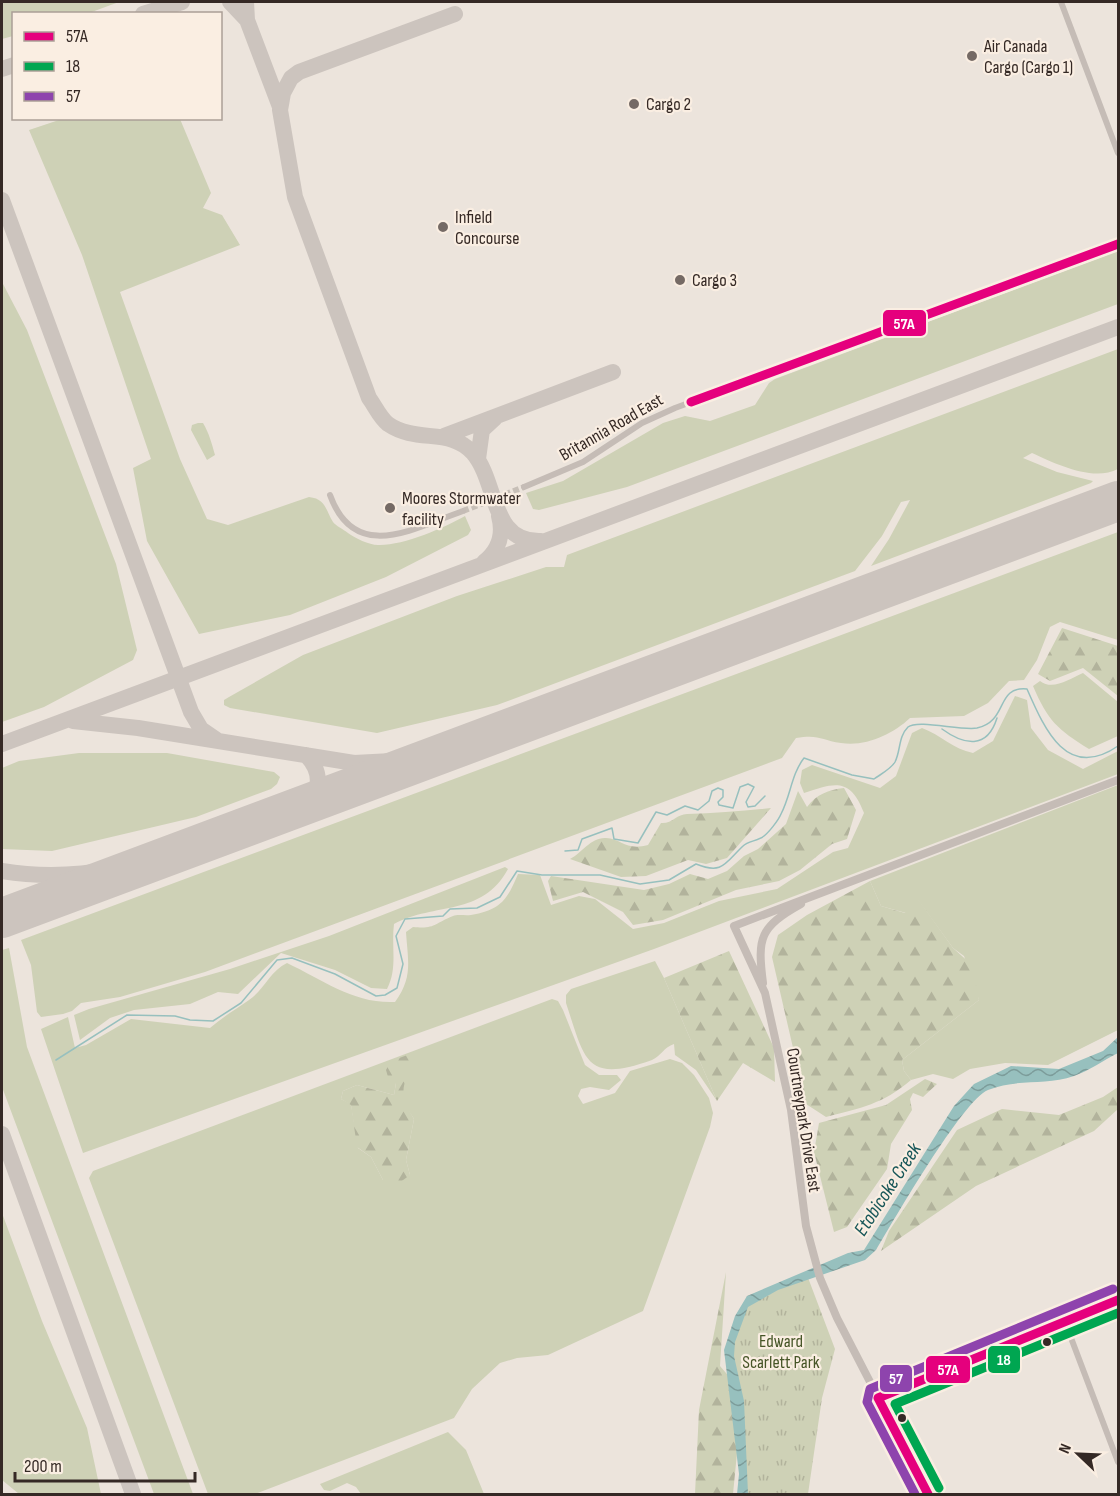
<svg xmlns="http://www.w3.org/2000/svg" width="1120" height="1496" viewBox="0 0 1120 1496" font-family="'Sofia Sans Condensed',sans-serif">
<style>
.green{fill:#ced1b6;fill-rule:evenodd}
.forest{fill:url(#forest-firs)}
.park{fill:url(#park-tufts)}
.water{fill:url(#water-waves)}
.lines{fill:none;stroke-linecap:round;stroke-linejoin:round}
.stream{stroke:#97c0be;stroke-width:1.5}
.taxiway{stroke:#ccc4be;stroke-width:16}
.runway{stroke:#ccc4be;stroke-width:40}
.minor-tunnel{stroke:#c7bfb7;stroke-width:6;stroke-dasharray:6 3;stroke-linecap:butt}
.minor{stroke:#c5bcb6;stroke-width:6}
.tertiary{stroke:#c5bcb6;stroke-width:8}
.bus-1-casing{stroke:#faeee2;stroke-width:14}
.bus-2-casing{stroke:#faeee2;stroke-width:14}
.bus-3-casing{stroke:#faeee2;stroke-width:14}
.bus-1{stroke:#e5007d;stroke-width:9}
.bus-2{stroke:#00a651;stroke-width:9}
.bus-3{stroke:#8e44ad;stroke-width:9}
.poi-dot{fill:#756a65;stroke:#faeee2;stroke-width:2}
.bus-dot{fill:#352925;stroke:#faeee2;stroke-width:2}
.labels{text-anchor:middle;stroke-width:4.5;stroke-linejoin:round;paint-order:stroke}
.poi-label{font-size:18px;fill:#352925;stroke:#faeee2;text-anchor:start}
.street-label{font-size:18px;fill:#352925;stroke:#faeee2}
.park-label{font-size:18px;fill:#465527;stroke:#faeee2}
.water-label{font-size:20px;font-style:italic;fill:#185759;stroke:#faeee2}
.line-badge{stroke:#faeee2;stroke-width:2}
.badge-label{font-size:16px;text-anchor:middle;font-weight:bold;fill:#fff}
</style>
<defs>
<pattern id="forest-firs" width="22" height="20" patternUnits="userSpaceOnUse" patternTransform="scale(1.5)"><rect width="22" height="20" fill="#ced1b6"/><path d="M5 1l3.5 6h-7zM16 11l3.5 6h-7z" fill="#b2b39c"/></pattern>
<pattern id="park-tufts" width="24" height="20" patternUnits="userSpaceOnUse" patternTransform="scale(1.5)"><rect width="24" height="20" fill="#ced1b6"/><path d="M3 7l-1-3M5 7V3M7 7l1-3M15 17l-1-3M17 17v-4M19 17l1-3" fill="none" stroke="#b2b39c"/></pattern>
<pattern id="water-waves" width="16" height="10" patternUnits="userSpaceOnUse" patternTransform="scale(1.5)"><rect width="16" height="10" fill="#97c0be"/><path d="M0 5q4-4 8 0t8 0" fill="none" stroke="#7c9c9a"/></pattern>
</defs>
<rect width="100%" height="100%" fill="#ece4dc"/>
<!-- green -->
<path class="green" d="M2 2H119L89 13 14 14 13 36 2 39Z
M62 119H180L211 193 203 208 222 215 240 245 120 292 180 459 207 519 228 525 309 497C326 499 325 509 333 522 336 526 343 529 348 533 355 538 369 545 378 545 402 546 444 528 465 516L471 530 468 535 386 577 290 615 199 634 147 541 133 468 151 459 82 255 29 130Z
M1118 251V304L627 487 539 510 533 509 526 493 563 481 663 423 685 416 710 421 755 405 769 383 775 379Z
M2 282 27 330 116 564 137 650 133 660 44 707 2 722Z
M1118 349V469C1093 482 1056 464 1032 453L1023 458 1057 472 1093 481 1091 483 871 566 889 539 910 500 901 502 882 536 855 571 497 705 377 733 230 708 224 705V700L229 697 303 655 457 596 546 567H564L567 555Z
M198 423H203C209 433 212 444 215 455L207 460 191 430 192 425Z
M1118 532V640L1060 622 1050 627 1037 660 1024 680 1009 681 988 703 964 716 910 718C893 734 866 747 841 743 821 740 819 734 796 738L782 758 205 972 120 997 81 1003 72 1011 63 1014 41 1017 37 1012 31 965 21 940Z
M1083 673 1118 702V736L1089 749C1057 729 1048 721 1033 686L1040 681C1053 691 1069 679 1083 673Z
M1015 696 1027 700 1031 728 1048 750 1083 769 1118 751V774L654 949 83 1153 41 1029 68 1017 75 1048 86 1045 131 1019 210 1028C223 1017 236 1009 249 1000 264 990 270 971 287 963 323 980 354 1004 395 1002 413 977 408 962 406 932L413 927C436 929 433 924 453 916 458 914 465 916 471 915 501 910 507 900 518 874L540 875 551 905 579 896 595 899 633 929 664 923 719 901 777 889 833 852 848 848 864 813C850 777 835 783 804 793L800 783 802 770 812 765 880 788 896 776 912 733 922 728C941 735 953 749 973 753L993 741Z
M79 753H167L274 772 280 777 277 784 271 789 196 817 52 851 2 849V768L19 761Z
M1118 785V1030L1048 1065 1005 1063 970 1069 953 1079 933 1074 911 1080 904 1071 902 1060 979 1000 964 956 953 948 918 900 906 913 881 906 870 881Z
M505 867 508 869C482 917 435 902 394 924 391 947 398 968 387 989L371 988 335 970 281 953 238 994 218 992 190 1004 134 1010 110 1018 80 1040 74 1015 89 1009 230 969 329 936Z
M9 948 27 1047 193 1494H154L2 1087V950Z
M655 961 664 978 717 1101 696 1070 675 1055 674 1044C664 1047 661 1056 652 1060 585 1084 585 1060 566 1003V995L571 989Z
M552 999 558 1001 563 1010 585 1065 599 1075H617L621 1080 609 1090 590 1087 581 1089 578 1096 583 1104 615 1093 630 1071 670 1059 682 1063 694 1075 709 1098 713 1113 710 1127 643 1311 548 1355 517 1358 500 1363 472 1389 454 1418 255 1494H208L89 1178 93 1171ZM396 1083H403V1102L414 1119 406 1160 410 1175 383 1180 371 1157 358 1148 351 1104 341 1099 343 1091 357 1085 394 1095Z
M2 1213 42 1321 87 1428 101 1494H19L2 1480Z
M448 1432 466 1450 484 1494H361L356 1487 347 1483 330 1491 324 1490 320 1484Z"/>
<!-- forest -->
<path class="forest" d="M1062 628 1118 646V696L1083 668 1050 681 1038 674Z
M844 788 856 810 847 839 832 844 800 870 779 881 736 890 663 920 633 925 623 912 583 892 553 901 548 881 551 876 644 890 669 884 690 874 708 879 727 871 744 856 758 849 786 824 798 791 807 807C817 794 828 790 844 788Z
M771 808 727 858 706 864 688 860 646 876 621 877 570 859C582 853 591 837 606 838 622 839 626 851 648 845L661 823C672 824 677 814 687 814 715 813 743 811 771 808Z
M870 881 881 906 905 913 918 899 953 948 972 965 979 1000 902 1060 904 1071 911 1080C883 1104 861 1108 826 1117L806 1104 772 957 778 935 807 915Z
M729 951 774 1048 775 1082 743 1063 717 1101 664 978Z
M413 1053 419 1058C402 1084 397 1090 414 1119L406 1160 410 1175 399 1183 383 1180 371 1157 357 1147 351 1105 341 1099 343 1091 357 1085 394 1095 396 1083 388 1077 386 1070 391 1061Z
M925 1079 937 1084 923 1097 913 1093 910 1099 912 1110 891 1144 887 1169 847 1227 834 1232 814 1152 819 1123 886 1105Z
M1118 1087V1109L1094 1131 976 1186 881 1251 889 1231 957 1130 1002 1109 1059 1115 1103 1097Z
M726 1272 720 1366 732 1380 737 1453 733 1494H695L699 1410Z"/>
<!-- park -->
<path class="park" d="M807 1275 835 1349 822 1398 808 1494H744L729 1356 745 1305Z"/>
<!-- water -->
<path class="water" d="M1118 1037V1053C1104 1060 1089 1071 1074 1076 1045 1086 1017 1078 988 1090 962 1101 894 1220 876 1250L865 1260 778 1290 748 1307 735 1342 734 1356 744 1401 748 1494H737L739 1474 724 1350 735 1316 747 1296 848 1253 864 1250 954 1106 974 1084 1011 1066 1059 1069 1103 1051Z"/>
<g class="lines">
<!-- stream -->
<path class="stream" d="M942 729C964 745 987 750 997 718
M565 851 578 850 582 839 612 828 614 839 638 843 656 812 667 815 685 806 698 810 709 801 712 791 718 788 723 790V797L718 802 719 805 733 808 740 787 748 784 754 787 746 802 748 807 755 806 765 796
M56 1060 127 1015 175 1016 190 1020 213 1021 241 1003 277 960 292 958 335 974 376 996 385 995 397 988 403 964 396 936 405 919 443 916 450 909 477 908 500 897 517 871 542 875H600L640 884 669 880 696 864C723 875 725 863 743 846 748 841 758 841 764 836 769 832 778 821 781 814 791 795 791 775 804 758L852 775 874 779C881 774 891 769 895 762 901 750 898 737 908 727 918 719 961 731 977 728 1009 721 995 686 1027 689 1045 730 1067 781 1118 746"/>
<!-- taxiway -->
<path class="taxiway" d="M230 2 247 20
M246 2 247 20 280 107
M143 14 182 2
M455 14 299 72 291 78 283 93 280 110 295 197 369 398C375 406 380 418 388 424 417 444 450 427 473 453 498 482 490 543 541 541
M2 69 14 65
M2 200 191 712 201 729 217 740
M444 436 613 372
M478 459 482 430 495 418
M484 562C499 550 504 534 499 516
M73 721 138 728 354 763 392 761 475 741
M2 744 1118 327
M301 806C323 794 322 771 306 755
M2 871C57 880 107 873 161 858
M2 1134 133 1494"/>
<!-- runway -->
<path class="runway" d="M2 918 1118 501"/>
<!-- minor-tunnel -->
<path class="minor-tunnel" d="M463 511 524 487"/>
<!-- minor -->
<path class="minor" d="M1061 2 1118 153
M524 487 583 462 642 423 675 408 1118 244
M330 495C355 564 414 528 463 511
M1065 1322 1118 1462"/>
<!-- tertiary -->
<path class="tertiary" d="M763 983C757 937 760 927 801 904
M878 1398 1118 1300
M928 1494 837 1318 820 1278 806 1226 791 1110 765 993 734 926 1118 780"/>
<defs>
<path id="bus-1" d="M691 402 1118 244
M928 1494 878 1398 1118 1300"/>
<path id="bus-2" d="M939 1488 895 1404 1118 1313"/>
<path id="bus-3" d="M915 1494 867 1402 870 1389 1113 1289"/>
</defs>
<!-- bus-1 casing -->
<use href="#bus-1" class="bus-1-casing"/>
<!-- bus-2 casing -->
<use href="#bus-2" class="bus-2-casing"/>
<!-- bus-3 casing -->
<use href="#bus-3" class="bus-3-casing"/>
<!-- bus-1 -->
<use href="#bus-1" class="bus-1"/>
<!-- bus-2 -->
<use href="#bus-2" class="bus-2"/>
<!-- bus-3 -->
<use href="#bus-3" class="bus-3"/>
</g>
<!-- markers -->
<g class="poi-dot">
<circle cx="972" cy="56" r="6"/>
<circle cx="634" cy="104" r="6"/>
<circle cx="443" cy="227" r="6"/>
<circle cx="680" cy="280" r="6"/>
<circle cx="390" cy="508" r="6"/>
</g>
<g class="bus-dot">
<circle cx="1047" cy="1342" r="5"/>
<circle cx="902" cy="1418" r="5"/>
</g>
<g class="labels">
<!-- poi labels -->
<g class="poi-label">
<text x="984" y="52">Air Canada<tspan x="984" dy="21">Cargo (Cargo 1)</tspan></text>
<text x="646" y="110">Cargo 2</text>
<text x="455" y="223">Infield<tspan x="455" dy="21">Concourse</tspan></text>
<text x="692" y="286">Cargo 3</text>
<text x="402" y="504">Moores Stormwater<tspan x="402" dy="21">facility</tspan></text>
</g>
<!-- street labels -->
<g class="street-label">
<text transform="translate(611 427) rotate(-30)" y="6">Britannia Road East</text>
<text transform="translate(804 1120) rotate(81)" y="6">Courtneypark Drive East</text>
</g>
<!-- park labels -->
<g class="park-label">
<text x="781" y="1347">Edward<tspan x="781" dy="21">Scarlett Park</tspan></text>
</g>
<!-- water labels -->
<g class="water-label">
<text transform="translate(887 1189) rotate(-57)" y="7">Etobicoke Creek</text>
</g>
</g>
<g class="line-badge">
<rect x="882" y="309" width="45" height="28" rx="6" fill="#e5007d"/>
<rect x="987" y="1345" width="34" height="29" rx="6" fill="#00a651"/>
<rect x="925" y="1355" width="46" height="29" rx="6" fill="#e5007d"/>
<rect x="879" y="1364" width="34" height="29" rx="6" fill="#8e44ad"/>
</g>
<g class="badge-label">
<text x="904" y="329">57A</text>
<text x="1004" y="1365">18</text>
<text x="948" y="1375">57A</text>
<text x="896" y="1384">57</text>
</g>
<!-- border -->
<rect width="1120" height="1496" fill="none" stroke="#352925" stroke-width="6"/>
<!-- legend -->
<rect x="12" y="12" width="210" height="108" fill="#faeee2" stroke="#ab9f96" stroke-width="1.5"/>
<rect x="24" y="32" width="30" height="9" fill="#e5007d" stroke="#ab9f96" stroke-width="1.5"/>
<text x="66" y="42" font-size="18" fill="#352925">57A</text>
<rect x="24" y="62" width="30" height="9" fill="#00a651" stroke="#ab9f96" stroke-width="1.5"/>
<text x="66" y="72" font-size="18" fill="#352925">18</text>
<rect x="24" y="92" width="30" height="9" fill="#8e44ad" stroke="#ab9f96" stroke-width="1.5"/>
<text x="66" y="102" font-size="18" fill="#352925">57</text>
<!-- north arrow -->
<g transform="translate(1078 1454) rotate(293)" stroke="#faeee2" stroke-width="4.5" paint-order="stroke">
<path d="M0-4.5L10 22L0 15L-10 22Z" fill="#352925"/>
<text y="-9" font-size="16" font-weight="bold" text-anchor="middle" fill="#352925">N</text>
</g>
<!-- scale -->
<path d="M15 1472v9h180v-9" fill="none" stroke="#352925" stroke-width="3"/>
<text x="24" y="1472" font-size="18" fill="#352925" stroke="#faeee2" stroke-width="4.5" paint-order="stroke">200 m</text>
</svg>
